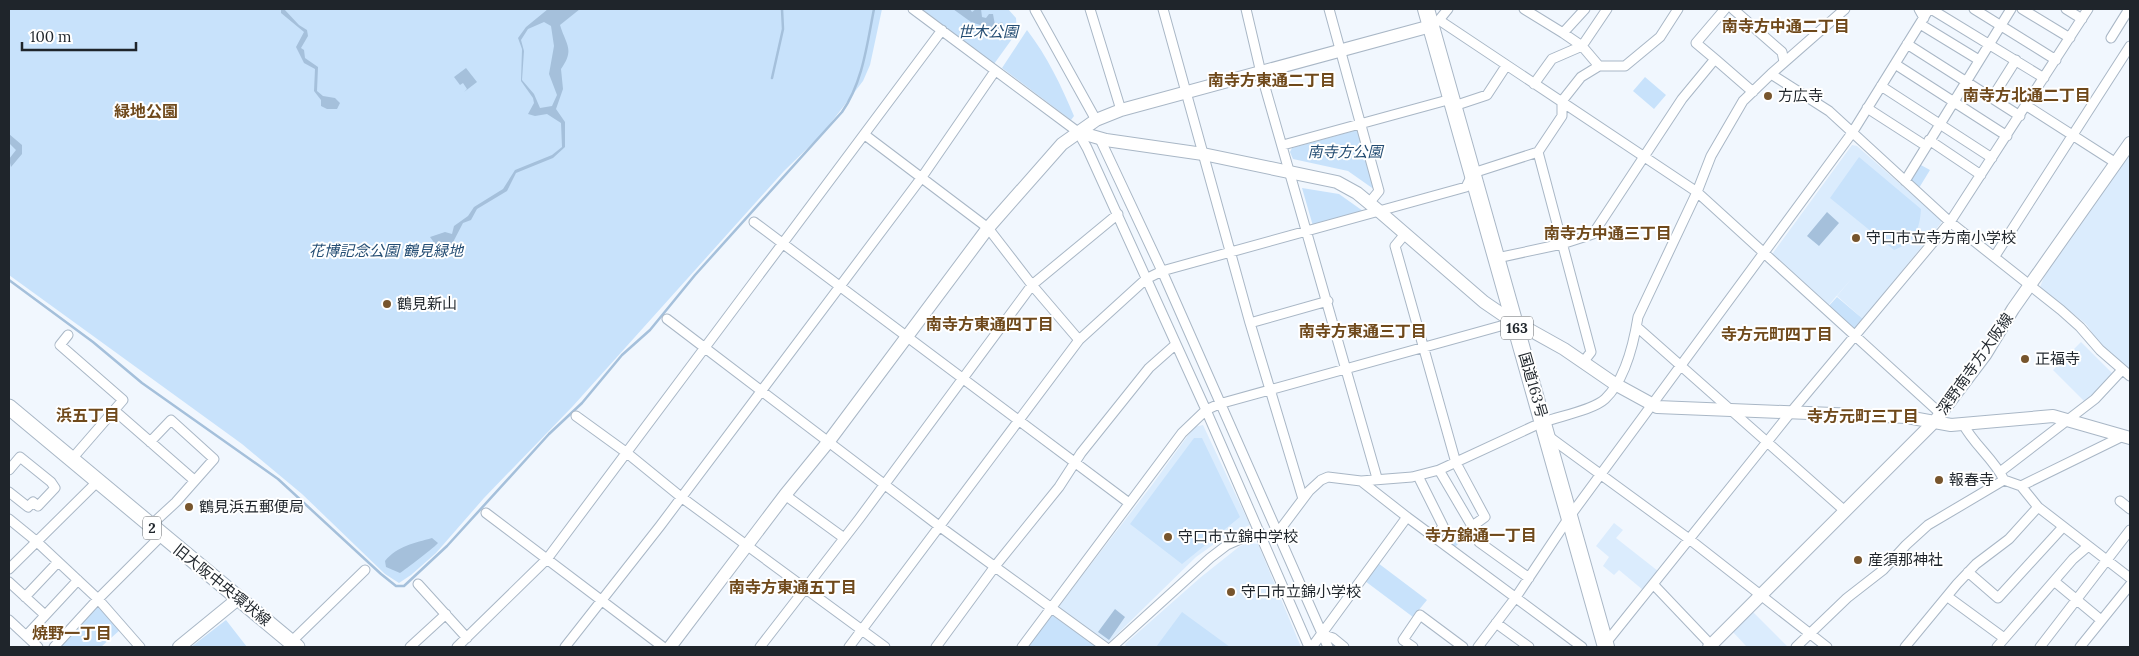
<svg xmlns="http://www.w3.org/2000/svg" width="2139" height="656" viewBox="0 0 2139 656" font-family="Lora,'Noto Sans JP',serif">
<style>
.built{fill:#dbecfd}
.green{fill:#c8e2fb}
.water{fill:#a5c0db;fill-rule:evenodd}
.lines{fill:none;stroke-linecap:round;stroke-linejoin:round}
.stream{stroke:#a5c0db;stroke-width:2.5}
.street-casing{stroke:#a9b7c6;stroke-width:11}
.secondary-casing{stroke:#a9b7c6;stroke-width:14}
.primary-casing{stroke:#a9b7c6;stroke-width:17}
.highway-casing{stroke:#a9b7c6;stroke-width:18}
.street{stroke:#fff;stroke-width:9}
.secondary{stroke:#fff;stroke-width:12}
.primary{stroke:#fff;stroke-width:15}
.highway{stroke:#fff;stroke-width:16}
.poi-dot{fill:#77552d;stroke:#fff;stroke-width:2}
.labels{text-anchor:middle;stroke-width:4;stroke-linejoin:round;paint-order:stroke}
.shield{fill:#fff;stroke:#62666b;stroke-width:1}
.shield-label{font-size:14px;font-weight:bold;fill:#1f252b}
.park-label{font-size:15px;font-style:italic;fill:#244d73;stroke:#fff}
.poi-label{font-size:15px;fill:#1f252b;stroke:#fff;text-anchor:start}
.street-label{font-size:15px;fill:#1f252b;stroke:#fff}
.neighbourhood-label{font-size:16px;font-weight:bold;fill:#6f491b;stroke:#fff}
</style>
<rect width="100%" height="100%" fill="#f1f7fe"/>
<!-- built -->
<path class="built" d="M1852 145 1857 146 1941 220V223L1863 319 1837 296 1853 277 1827 307 1770 257Z
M2130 149V370L2102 347 2086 324 2040 287 2044 277Z
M2081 342 2113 374 2085 402 2053 370Z
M1203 425 1250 525 1231 532 1196 557 1107 644 1058 607 1152 485 1194 427Z
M1614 523 1623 530 1616 538 1658 571 1643 590 1619 570 1614 575 1603 566 1609 557 1596 546Z
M1250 543 1258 544 1301 647H1126L1125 644 1201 577 1240 546Z
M1752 611 1788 647H1747L1732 631Z"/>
<!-- green -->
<path class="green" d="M9 9H882L870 65 863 81 823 133 784 171 573 406 484 498 436 553 411 575 399 583 385 574 302 494 242 444 9 275Z
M922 9H1008L1016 18 1017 32 994 64Z
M1027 30C1047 56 1061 85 1074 116L1071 120 1002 68Z
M1645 77 1666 95 1654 109 1633 91Z
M1357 130 1375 190 1348 171 1293 159 1290 152 1292 148Z
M1859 157 1921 209C1920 229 1914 243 1894 250L1830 198Z
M1919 164 1930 170 1919 188 1912 181V175Z
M1302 188 1339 194 1363 211 1313 226Z
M1837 297 1863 319 1854 329H1851L1827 308Z
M1194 438H1202L1240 517 1182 564 1130 524Z
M1458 527 1464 538 1453 549 1445 542Z
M1378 563 1427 600 1413 617 1365 581Z
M100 606 121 629 101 647H58L95 607Z
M1182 612 1230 647H1156Z
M1052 615 1097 647H1027Z
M226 620 247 647H191Z"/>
<!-- water -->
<path class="water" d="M281 9H284L299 25 307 30 308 36 301 48 304 50 305 58 318 67 317 91 323 96 335 98 340 103 337 109H327L321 106V100L314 91 315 69 304 63 296 47 304 32 281 13Z
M548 9H580L560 25C566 45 575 49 561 69L563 89 556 109 565 122V147L553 158 516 173 507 191 477 209 471 220 463 223 450 248 440 251 430 237 445 232 452 234 454 226 468 216 474 207 503 189 515 170 552 155 562 147 561 123 547 114 535 116 528 114 534 103 533 98 521 81 522 49 518 38 526 27ZM544 22 551 26 554 46 549 74 557 95 552 106 540 108 534 94 522 80 524 51 521 40 528 29Z
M953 9H970L972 12 976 9H981L982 17 986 18 989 14H993L995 25 1002 22 1004 26 993 34H989L986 27 971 22Z
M466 68 477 82 464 92 467 89 463 83 460 85 454 77Z
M9 134 22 145V154L11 167 9 159 16 150 9 143Z
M1827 212 1839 223 1819 246 1807 236Z
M432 538 438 543C436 546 405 570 400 573L386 567 385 561C397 546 415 543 432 538Z
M1115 609 1125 617 1109 640 1098 632Z"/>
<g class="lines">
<!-- stream -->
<path class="stream" d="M772 78 783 29 782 9
M9 280 93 342 142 383 278 479 381 574 396 586H404L447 546 549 434 582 403 622 355 650 330 695 275 842 112C863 82 867 44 874 9"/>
<defs>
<path id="street" d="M913 9 1078 132 1087 148 1206 410 1309 647
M1090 9 1121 110
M1163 9 1250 323 1303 499
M1246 9 1261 73 1377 478
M1329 9 1379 191 1369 203
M1524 9 1563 33 1585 9
M1733 9 1782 52 1784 62
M1919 9 1924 18
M1931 9 2044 78
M1974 9 2056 60
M2022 9 2070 38
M2066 9 2082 19
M1035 10 1096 120
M1439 20 1448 9
M1920 24 1979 60
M1431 26 1439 20 1697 192 1941 414
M1563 33 1582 46 1599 66
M2111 38 2129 9
M1907 44 2020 116
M1715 59 1753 92
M1895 64 2007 136
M1771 74 1829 111 1950 222 2061 310 2080 327 2100 350 2130 376
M1534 84 1552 59 1582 46 1607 9
M1881 86 1992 158
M1992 98 2016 60
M1454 106 1487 95 1506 66
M2027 106 2116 163
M1867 108 1926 146
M865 135 988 228 1032 285 1079 340
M1100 139 1162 271 1328 647
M1929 140 1981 175
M1283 145 1444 101
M1538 152 1591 352 1584 361
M1905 181 2011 9
M754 222 1129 503
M1405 234 1395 246 1456 463 1485 517 1471 527
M1995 256 2130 46
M1497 258 1562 244 1593 234 1682 99 1715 59 1696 43 1725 9
M667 319 939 526 1105 647
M1250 323 1328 301
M1637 327 1845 511
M68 335 60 345 123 400 71 460
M115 411 194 480
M576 416 627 453 681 497 885 647
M1544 422C1560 416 1593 410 1605 399 1625 380 1634 342 1638 317L1697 192 1711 156 1743 101 1771 74 1845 9
M1963 424C1974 445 1994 459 2004 480L2021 486 2038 507 2130 578
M1548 436 1689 539 1827 647
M9 470 20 457 51 482 55 488 38 506 33 502 28 507 9 492
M1439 470 1479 538V542L1529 578
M2000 472 2095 399 2122 370
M1418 476 1443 526 1435 538
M1361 481 1407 517 1582 647
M2021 486 2123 436
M785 495 844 538
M2120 501 2130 509
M486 513 663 647
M9 519 36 541 98 599 140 647
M150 526 176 502 214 459 171 420 150 442
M1276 535 1309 491 1321 480 1328 477 1361 481 1412 477 1439 470 1534 426
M9 569 97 482
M1968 572 1998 598 2063 527
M2054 581 2101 620
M9 582 45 615
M418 584 467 638
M1653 584 1711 645
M25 597 58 562
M1948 597 2004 638
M9 620 38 647
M1496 623 1529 647
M1321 634 1333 638 1344 647
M26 636 78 580
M291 642 365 570
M1605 644 1791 412 1950 222 2088 9
M54 647 98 599 161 536
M410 647 446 614
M457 647 547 559 942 30
M565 647 660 526 922 177 995 71
M760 647 859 519 1032 285 1118 214
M849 647 1079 340 1146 279 1162 271 1466 187 1473 173 1538 152 1562 116V101L1581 77 1599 66H1625L1660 37 1678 9
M936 647 996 565 1059 487 1081 453 1149 368 1175 345
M1022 647 1182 433 1206 410 1219 404 1515 322
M1112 647 1210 558 1227 545 1259 531
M1312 647 1407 517
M1413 647 1403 640 1420 615 1463 647
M1478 647 1516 597 1570 516 1852 133 1929 9
M1796 647 1847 598 1883 570 1906 545 1928 525 2004 480
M1905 647 1957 584 1976 564 2009 539 2038 507
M1997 647 2073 559 2087 547
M2040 647 2130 530
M2080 647 2130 585"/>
<path id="secondary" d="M1078 132 1106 140 1203 154 1337 182 1357 193 1380 212 1484 302 1503 315 1564 349 1615 384 1657 407 1907 417 1951 425 2053 416 2130 438
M179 647 239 598
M670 647 785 495 829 441 988 228 1062 144 1096 120 1121 110 1431 26
M1709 647 1935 421 1985 355 2013 309 2130 143"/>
<path id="primary" d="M9 407 297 647"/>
<path id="highway" d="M1426 9 1606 647"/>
</defs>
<!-- street casing -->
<use href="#street" class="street-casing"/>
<!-- secondary casing -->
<use href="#secondary" class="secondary-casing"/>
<!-- primary casing -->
<use href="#primary" class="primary-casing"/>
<!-- highway casing -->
<use href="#highway" class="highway-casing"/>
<!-- street -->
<use href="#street" class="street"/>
<!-- secondary -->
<use href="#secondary" class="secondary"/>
<!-- primary -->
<use href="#primary" class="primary"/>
<!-- highway -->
<use href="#highway" class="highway"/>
</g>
<!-- markers -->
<g class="poi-dot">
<circle cx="1768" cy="96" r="5"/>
<circle cx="1856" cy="238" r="5"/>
<circle cx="387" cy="304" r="5"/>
<circle cx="2025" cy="359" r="5"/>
<circle cx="1939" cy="480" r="5"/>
<circle cx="189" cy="507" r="5"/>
<circle cx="1168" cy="537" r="5"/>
<circle cx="1858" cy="560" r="5"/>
<circle cx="1231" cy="592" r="5"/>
</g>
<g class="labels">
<!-- shield labels -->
<g class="shield">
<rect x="1501" y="316.5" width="32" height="23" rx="4"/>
<rect x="143" y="516.5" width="18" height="23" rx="4"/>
</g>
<g class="shield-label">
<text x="1517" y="333">163</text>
<text x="152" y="533">2</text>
</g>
<!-- park labels -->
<g class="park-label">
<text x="988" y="37">世木公園</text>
<text x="1345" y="157">南寺方公園</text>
<text x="386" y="256">花博記念公園 鶴見緑地</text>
</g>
<!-- poi labels -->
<g class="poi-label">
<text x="1778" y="101">方広寺</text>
<text x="1866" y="243">守口市立寺方南小学校</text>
<text x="397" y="309">鶴見新山</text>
<text x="2035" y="364">正福寺</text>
<text x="1949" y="485">報春寺</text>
<text x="199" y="512">鶴見浜五郵便局</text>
<text x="1178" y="542">守口市立錦中学校</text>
<text x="1868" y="565">産須那神社</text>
<text x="1241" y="597">守口市立錦小学校</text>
</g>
<!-- street labels -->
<g class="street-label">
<text transform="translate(1975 364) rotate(-55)" y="5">深野南寺方大阪線</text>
<text transform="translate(1533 385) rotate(74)" y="5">国道163号</text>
<text transform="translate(222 585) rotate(39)" y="5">旧大阪中央環状線</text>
</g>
<!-- neighbourhood labels -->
<g class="neighbourhood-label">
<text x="1786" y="32">南寺方中通二丁目</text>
<text x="1272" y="86">南寺方東通二丁目</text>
<text x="2027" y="101">南寺方北通二丁目</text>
<text x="146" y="117">緑地公園</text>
<text x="1608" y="239">南寺方中通三丁目</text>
<text x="990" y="330">南寺方東通四丁目</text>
<text x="1363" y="337">南寺方東通三丁目</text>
<text x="1777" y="340">寺方元町四丁目</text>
<text x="88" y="421">浜五丁目</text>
<text x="1863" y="422">寺方元町三丁目</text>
<text x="1481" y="541">寺方錦通一丁目</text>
<text x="793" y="593">南寺方東通五丁目</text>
<text x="72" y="639">焼野一丁目</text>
</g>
</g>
<!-- border -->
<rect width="2139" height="656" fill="none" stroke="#1f252b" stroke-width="20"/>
<!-- scale -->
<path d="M22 42v8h114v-8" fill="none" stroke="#1f252b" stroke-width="2.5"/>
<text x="30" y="42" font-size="15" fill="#1f252b" stroke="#ffffff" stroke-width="4" paint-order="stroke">100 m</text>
</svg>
